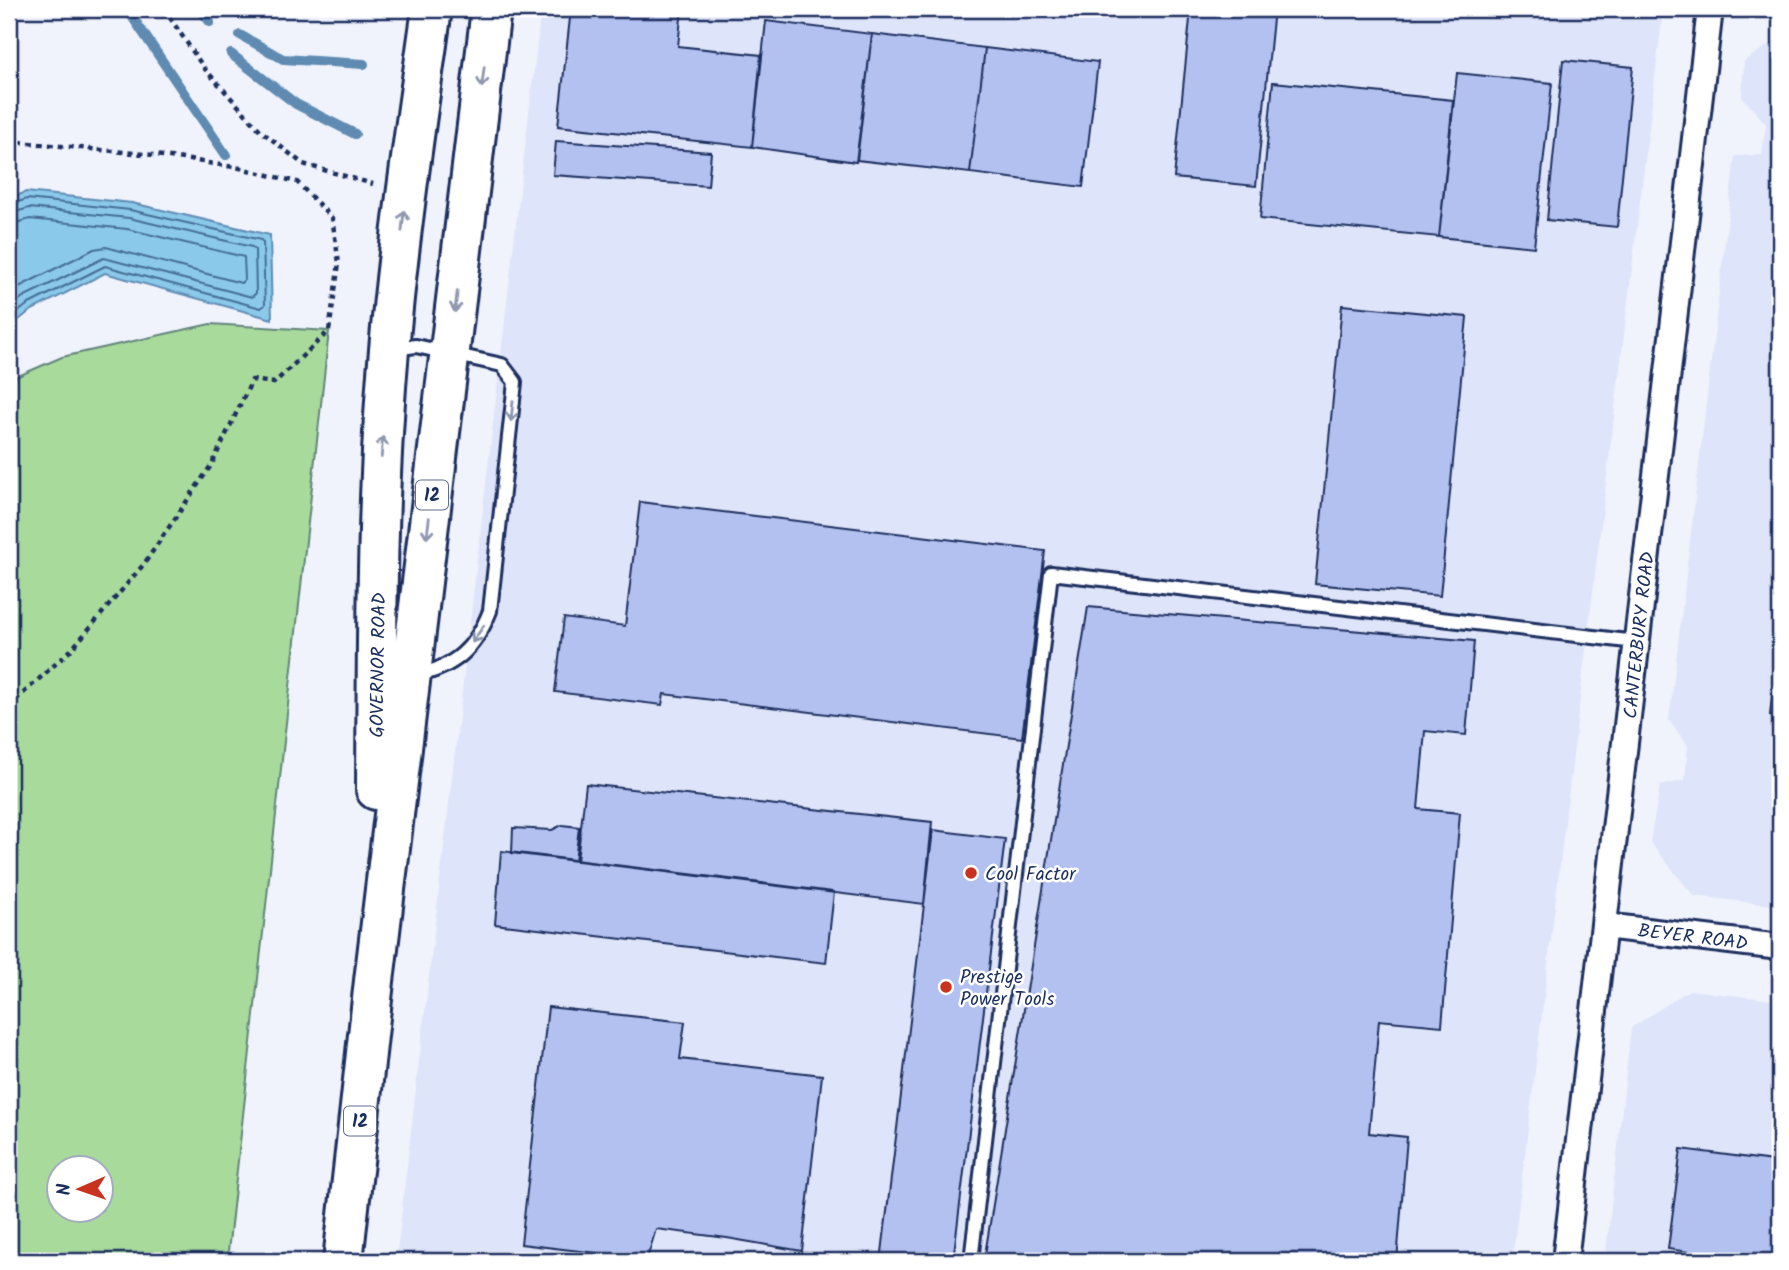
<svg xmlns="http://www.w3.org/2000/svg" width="1789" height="1270" viewBox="0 0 1789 1270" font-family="Kalam,sans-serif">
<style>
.built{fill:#dee4f9}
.green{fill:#a8da9b;stroke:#62847c;stroke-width:2;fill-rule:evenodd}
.water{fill:#8ac9ea;stroke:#5e8bb2;stroke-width:2}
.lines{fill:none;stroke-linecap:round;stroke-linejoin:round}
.shore{stroke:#476d96;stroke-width:2}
.stream{stroke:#5e8bb2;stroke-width:10}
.building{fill:#b3c1f1;stroke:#1b2f5e;stroke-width:2}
.lane-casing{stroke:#1b2f5e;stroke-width:18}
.street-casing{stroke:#1b2f5e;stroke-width:30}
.primary-casing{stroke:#1b2f5e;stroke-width:44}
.path{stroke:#1b2f5e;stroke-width:4.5;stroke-dasharray:5 5;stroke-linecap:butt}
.lane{stroke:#fff;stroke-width:12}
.street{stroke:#fff;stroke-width:24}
.primary{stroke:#fff;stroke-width:38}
.oneway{stroke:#8d97ae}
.poi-dot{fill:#c8321e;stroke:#fff;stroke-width:2.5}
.labels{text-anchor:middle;stroke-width:5;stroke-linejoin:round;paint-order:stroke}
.shield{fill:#fff;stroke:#5f6d8e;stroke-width:2}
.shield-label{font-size:18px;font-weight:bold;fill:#1b2f5e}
.street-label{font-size:19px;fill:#1b2f5e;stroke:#fff}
.poi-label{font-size:19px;fill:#1b2f5e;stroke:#fff;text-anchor:start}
</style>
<rect width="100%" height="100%" fill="#f0f3fc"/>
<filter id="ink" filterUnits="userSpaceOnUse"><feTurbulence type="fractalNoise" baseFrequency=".0143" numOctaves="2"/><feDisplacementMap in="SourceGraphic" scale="14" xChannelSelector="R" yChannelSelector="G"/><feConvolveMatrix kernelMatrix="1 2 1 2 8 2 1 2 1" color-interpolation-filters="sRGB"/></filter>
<g filter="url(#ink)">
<!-- built -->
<path class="built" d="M541 9H1653L1662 19 1512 1261H396Z
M1780 38V906L1694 896 1650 842 1660 786 1685 780 1688 745 1669 721 1735 156 1762 155 1766 124 1742 97 1744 61Z
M1689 990 1780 1001V1261H1605L1631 1028Z"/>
<!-- green -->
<path class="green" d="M210 324 329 331 227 1261H9V380L62 357ZM60 1168H102V1210H60Z"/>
<!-- water -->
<path class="water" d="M26 192 132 203 270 235 272 319 105 273 30 311 9 328V199Z"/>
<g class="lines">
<!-- shore -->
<path class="shore" d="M9 205 27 199 130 210 261 240 263 243 265 305 261 308 105 266 27 305 9 319
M9 214 29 208 129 218 252 247 255 250 256 293 252 297 104 258 23 297 9 308
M9 225 30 219 127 229 244 257 245 279 241 283 106 247 94 249 19 287 9 294"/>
<!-- stream -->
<path class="stream" d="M127 9 226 155
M200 9 210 22
M240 35 283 59 364 64
M231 54 296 104 355 134"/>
</g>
<!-- building -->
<path class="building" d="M571 9H682L678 46 761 55 752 147 558 126Z
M1191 9H1274L1256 186 1174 178Z
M766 21 872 34 856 162 752 147Z
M872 34 985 48 970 173 857 160Z
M985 48 1098 62 1083 187 970 173Z
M1563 60 1633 67 1617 227 1547 220Z
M1457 73 1552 83 1534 247 1439 237Z
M1273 82 1453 100 1439 237 1260 219Z
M556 141 711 152 708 186 553 175Z
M1342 305 1467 317 1440 596 1315 584Z
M640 502 1045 551 1022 738 664 694 662 705 555 692 564 618 625 626Z
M1088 607 1474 641 1466 735 1425 731 1418 809 1460 813 1442 1026 1379 1020 1369 1133 1407 1137 1397 1261H984Z
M1780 627V716L1770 715Z
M586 784 932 822 924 904 577 861Z
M562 825 579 827 575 861 512 853 513 828 552 830Z
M933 830 1005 839 953 1261H881Z
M501 851 834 892 826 963 495 924Z
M548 1007 685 1022 680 1059 822 1075 802 1251 727 1238 656 1229 647 1259 521 1244Z
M1681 1149 1780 1162V1261H1695L1696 1253 1668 1249Z"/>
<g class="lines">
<defs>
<path id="lane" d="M393 349 416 346 502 365 515 382 490 611C475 649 455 667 415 676
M971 1261 1051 573 1636 642"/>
<path id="street" d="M1605 926 1780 947
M1565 1261 1710 9"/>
<path id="primary" d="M376 790C377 644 376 496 389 350 399 236 416 122 432 9
M343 1261 374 981 491 9"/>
</defs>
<!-- lane casing -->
<use href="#lane" class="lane-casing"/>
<!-- street casing -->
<use href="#street" class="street-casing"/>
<!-- primary casing -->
<use href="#primary" class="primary-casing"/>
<!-- path -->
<path class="path" d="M164 9 204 68 261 131 303 164 373 184
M9 141 164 156 240 168 297 182 332 218 339 263 329 331 274 383 252 380 212 464 144 564 71 650 9 706"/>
<!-- lane -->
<use href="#lane" class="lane"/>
<!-- street -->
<use href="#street" class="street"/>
<!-- primary -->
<use href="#primary" class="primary"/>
</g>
<!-- one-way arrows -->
<defs><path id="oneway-shaft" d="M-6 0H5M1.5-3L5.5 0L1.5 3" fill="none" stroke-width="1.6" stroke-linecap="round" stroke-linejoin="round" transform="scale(1.75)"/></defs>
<g class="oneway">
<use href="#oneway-shaft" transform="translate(483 77) rotate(97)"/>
<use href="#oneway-shaft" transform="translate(403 221) rotate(-84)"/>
<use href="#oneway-shaft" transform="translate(456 302) rotate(97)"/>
<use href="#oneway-shaft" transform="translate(512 411) rotate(96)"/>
<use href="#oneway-shaft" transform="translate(382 447) rotate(-86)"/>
<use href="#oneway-shaft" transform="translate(428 528) rotate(97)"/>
<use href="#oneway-shaft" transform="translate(478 634) rotate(124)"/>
</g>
</g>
<!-- markers -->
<g class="poi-dot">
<circle cx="971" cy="873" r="7"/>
<circle cx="946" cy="987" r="7"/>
</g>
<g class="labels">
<!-- shield labels -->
<g class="shield">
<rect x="416" y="480.5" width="32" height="29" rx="5"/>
<rect x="344" y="1106.5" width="32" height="29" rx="5"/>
</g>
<g class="shield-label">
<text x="432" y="501">12</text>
<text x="360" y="1127">12</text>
</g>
<!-- street labels -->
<g class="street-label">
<text transform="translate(1638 635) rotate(-84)" y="7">CANTERBURY ROAD</text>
<text transform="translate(377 665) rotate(-89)" y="7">GOVERNOR ROAD</text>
<text transform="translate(1693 936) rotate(7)" y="7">BEYER ROAD</text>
</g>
<!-- poi labels -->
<g class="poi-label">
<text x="985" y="880">Cool Factor</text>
<text x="960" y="983">Prestige<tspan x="960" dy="22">Power Tools</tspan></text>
</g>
</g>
<!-- margin -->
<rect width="1789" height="1270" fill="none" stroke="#fff" stroke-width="35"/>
<rect x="18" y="18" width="1754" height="1235" fill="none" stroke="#1b2f5e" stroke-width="2.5" filter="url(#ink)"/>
<!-- north arrow -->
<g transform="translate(80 1189) rotate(268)"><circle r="33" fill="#ffffff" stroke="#a4acbf" stroke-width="2"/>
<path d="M0-5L12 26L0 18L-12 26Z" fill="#c8321e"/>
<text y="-10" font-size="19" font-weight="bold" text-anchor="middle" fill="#1b2f5e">N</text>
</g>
</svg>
